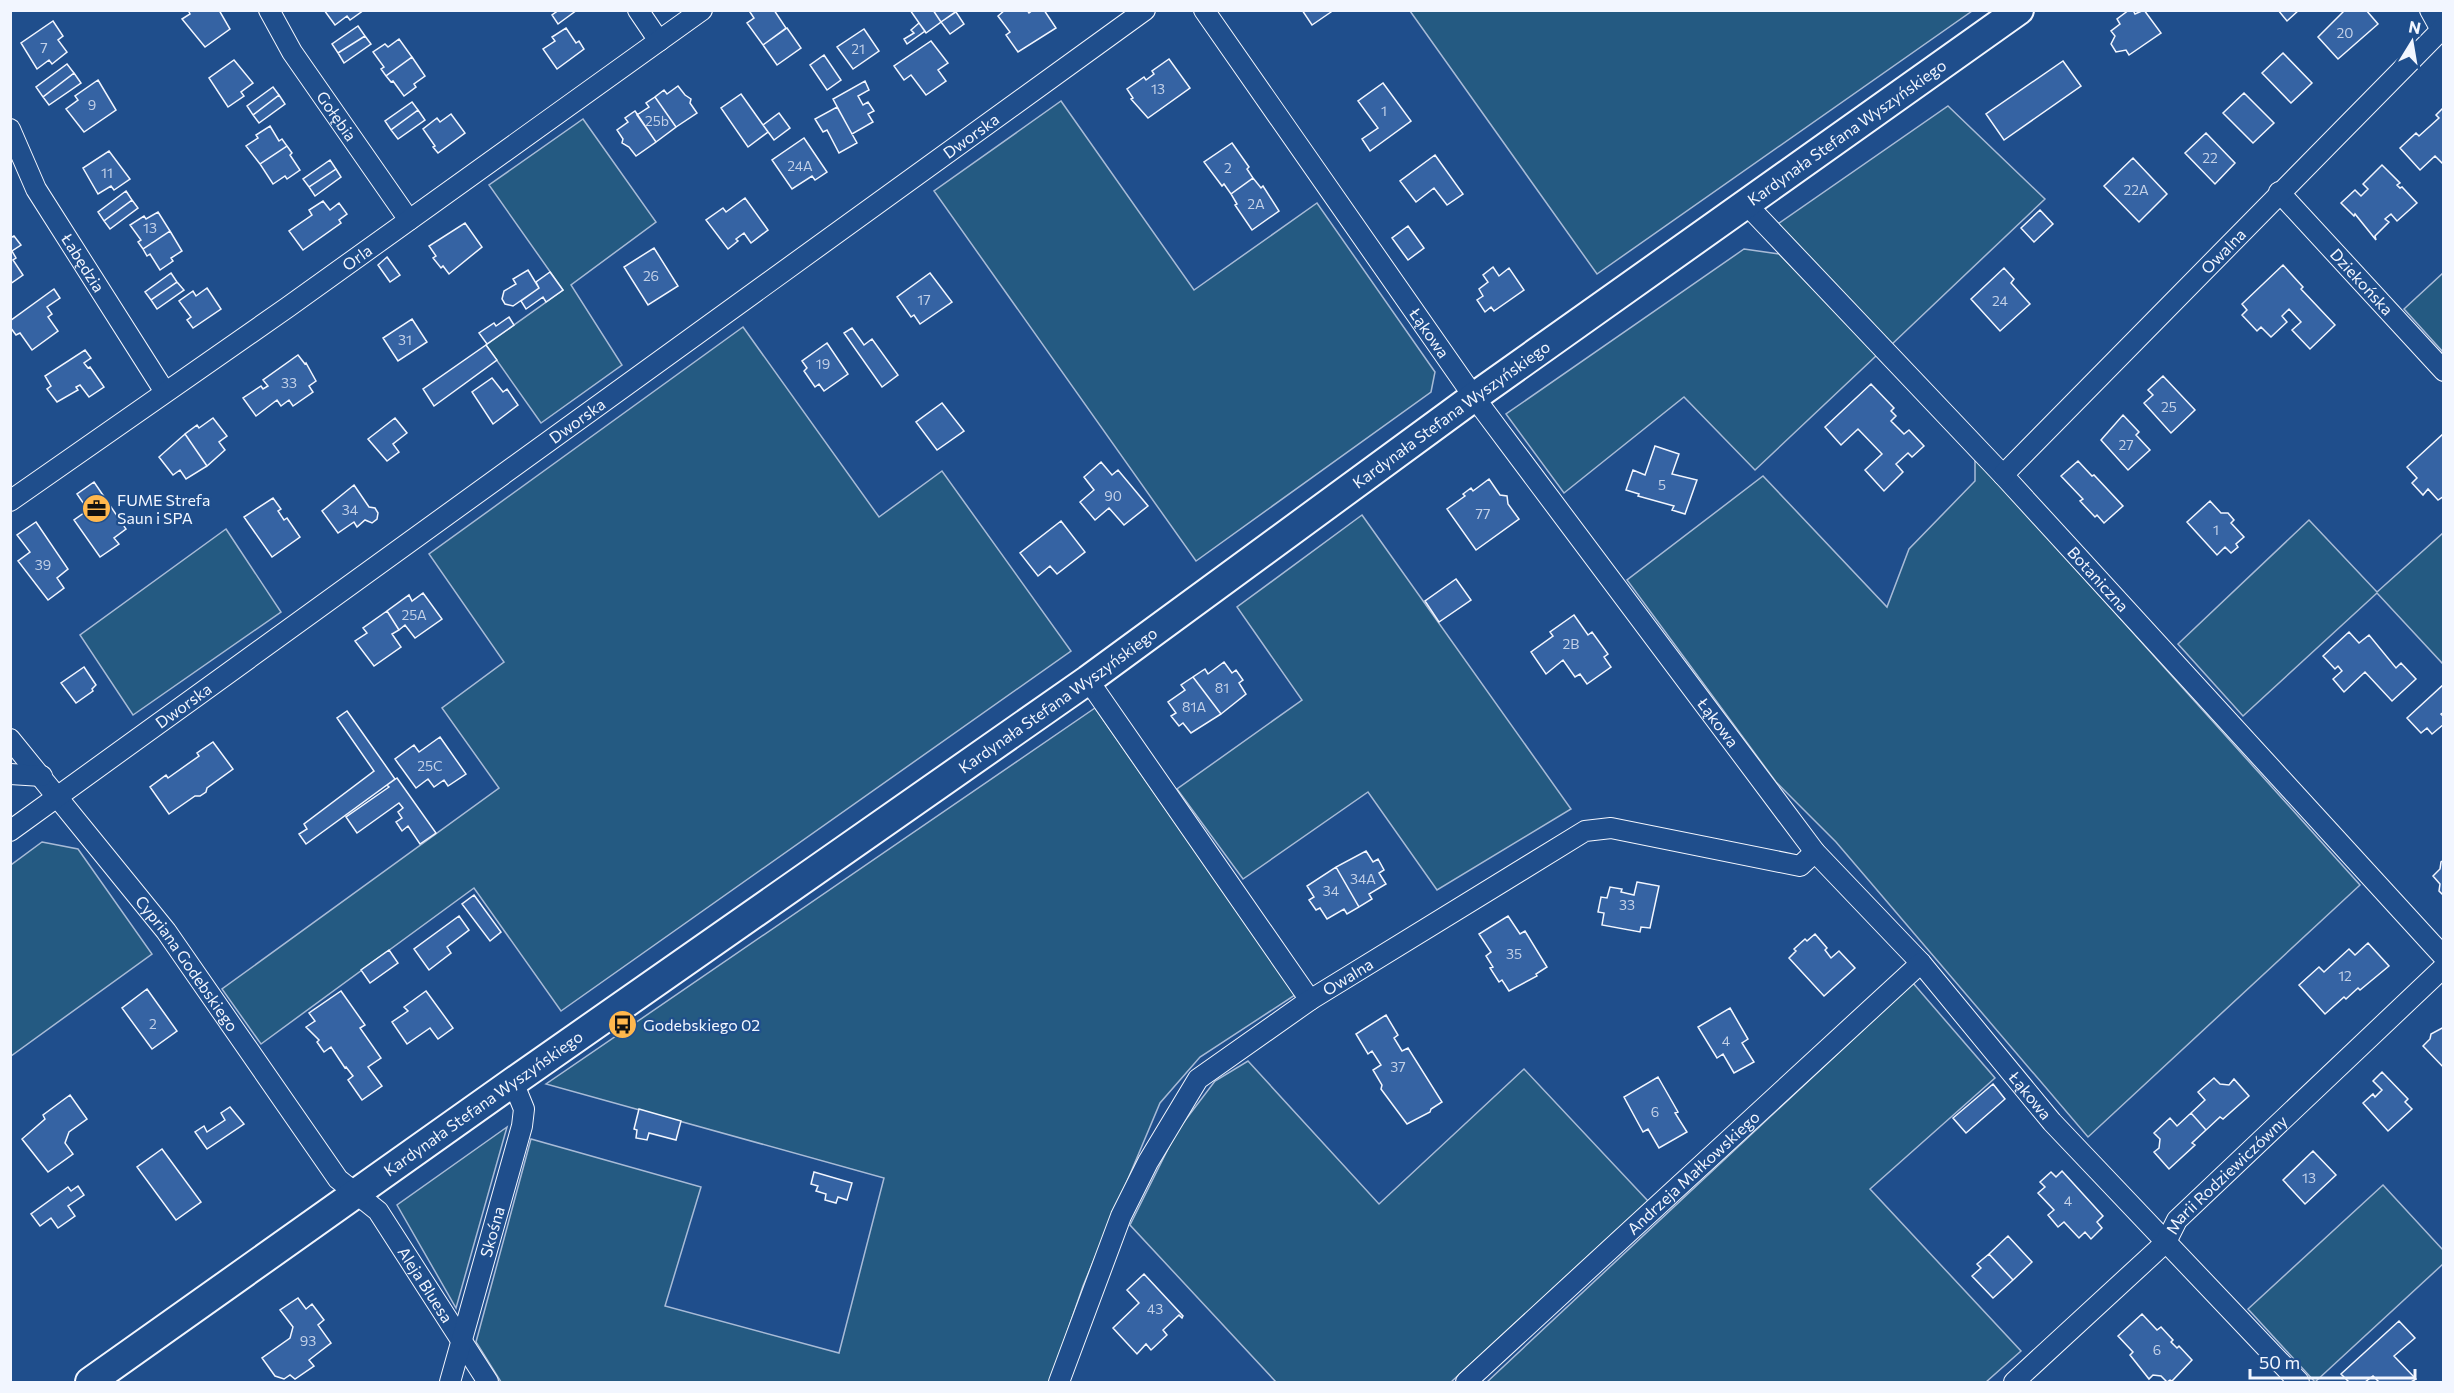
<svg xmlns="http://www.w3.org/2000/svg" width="2454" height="1393" viewBox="0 0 2454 1393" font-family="Commissioner,sans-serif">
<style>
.green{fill:#245a82;stroke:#a8bbd7;stroke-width:1.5}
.building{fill:#3563a3;stroke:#f2f6ff;stroke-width:1.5}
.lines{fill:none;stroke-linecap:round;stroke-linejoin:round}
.street-casing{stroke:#f2f6ff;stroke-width:22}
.secondary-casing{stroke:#f2f6ff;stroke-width:32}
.street{stroke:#1f4e8c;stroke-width:20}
.secondary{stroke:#1f4e8c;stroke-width:28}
.labels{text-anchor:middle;stroke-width:4.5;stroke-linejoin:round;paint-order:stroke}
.number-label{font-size:14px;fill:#c3d1e8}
.street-label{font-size:16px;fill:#f2f6ff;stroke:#1f4e8c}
.poi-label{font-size:16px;fill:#f2f6ff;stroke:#1f4e8c;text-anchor:start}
</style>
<rect width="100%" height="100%" fill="#1f4e8c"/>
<!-- green -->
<path class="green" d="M1410 11H1972L1597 274Z
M1061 101 1194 290 1317 203 1435 372 1431 392 1196 561 934 191Z
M1948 106 2045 199 1890 346 1775 226Z
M583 119 656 222 571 285 622 365 541 423 486 345 563 290 489 185Z
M1744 249 1779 254 1877 355 1755 470 1684 397 1564 493 1506 414Z
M2443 273V352L2404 309Z
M743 327 879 517 942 471 1071 651 561 1011 474 888 261 1044 222 989 499 788 442 708 504 662 429 554Z
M1975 457 2360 885 2088 1137 1836 842 1776 782 1627 580 1763 476 1887 607 1909 549 1975 481Z
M1362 515 1571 809 1437 890 1368 792 1243 879 1177 789 1302 700 1237 607Z
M2309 520 2377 592 2443 533V664L2377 593 2243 716 2178 644Z
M226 529 281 612 133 715 80 635Z
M1095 708 1295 995 1200 1057 1160 1103 1083 1286 1050 1382H501L476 1342 531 1139 701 1187 665 1306 839 1353 884 1178 546 1084Z
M42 842 78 849 152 954 11 1056V865Z
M1913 983 1995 1078 1870 1189 2021 1351 1986 1382H1487Z
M1248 1061 1379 1204 1524 1069 1648 1201 1451 1382H1276L1130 1225 1177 1131 1215 1081Z
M507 1127 456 1308 397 1205Z
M2383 1185 2443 1250V1264L2315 1382 2248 1309Z"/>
<!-- building -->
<path class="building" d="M188 10H219L230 29 205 47 182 19 190 14Z
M324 10H364L350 20 347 16 335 25Z
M559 10H577L558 24 552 15Z
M752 10H774L786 28 763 45 747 23 754 18 750 12Z
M910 10H933L941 22 926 33Z
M933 10H954L955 12 941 22Z
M1005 10H1027L1029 13 1033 10H1044L1056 28 1018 52 1006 35 1010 32 998 16Z
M1302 10H1329L1331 12 1312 25Z
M2129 10H2133L2135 14 2144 10 2161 33 2129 55 2126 50 2116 52 2111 44 2115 36 2111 31 2120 24 2117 19Z
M2278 10H2299L2287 21Z
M2345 10H2366L2378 24 2338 59 2318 37Z
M956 12 964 24 950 34 941 22Z
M53 21 63 36 58 40 67 52 52 64 49 60 37 69 21 43Z
M919 23 925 31 907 44 904 39 914 33 911 30Z
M358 26 365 36 338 53 332 44Z
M566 28 576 43 579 41 584 49 557 69 543 49 555 41 552 37Z
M787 28 801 48 777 65 763 45Z
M864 29 879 51 853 69 837 47Z
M365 36 371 44 344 63 338 53Z
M399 39 412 57 386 76 381 69 384 67 373 52 385 44 388 47Z
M931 41 948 63 938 70 946 81 926 95 911 75 904 80 894 66Z
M2283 53 2312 83 2291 103 2262 73Z
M824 55 841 80 827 90 810 65Z
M412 57 425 76 414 84 416 87 404 96 393 81 391 82 386 76Z
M1169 59 1190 88 1148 118 1131 99 1133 98 1127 89 1144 77 1146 80 1154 74 1152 71Z
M234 60 253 83 241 92 244 96 228 107 209 78Z
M2063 61 2081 86 2004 140 1986 114Z
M67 64 74 73 43 97 36 87Z
M74 73 81 83 49 105 43 97Z
M98 80 116 110 84 132 66 109 78 100 75 96Z
M865 81 869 90 858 96 863 105 868 102 874 111 868 114 873 122 852 134 833 99Z
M1383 83 1411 121 1370 151 1362 139 1378 128 1358 101Z
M678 86 685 95 691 99 690 103 697 113 676 127 655 97 664 90 667 94Z
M273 87 279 95 253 115 247 106Z
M2244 93 2274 123 2253 143 2223 113Z
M741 94 768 132 748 147 721 108Z
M279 95 285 104 259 123 253 115Z
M655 97 676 127 656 142 637 115 649 107 646 103Z
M412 102 418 110 391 130 385 121Z
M837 107 857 143 839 153 827 130 823 132 815 119Z
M2444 107V165L2435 156 2420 170 2400 148 2416 133 2419 136 2439 118 2436 115Z
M418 110 425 120 398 139 391 130Z
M635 111 656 142 636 156 629 147 622 143 623 139 617 130 628 122 625 118Z
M779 113 790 128 774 140 763 125Z
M451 114 465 133 438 153 433 147 435 146 423 129 437 118 440 122Z
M270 126 279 141 282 139 287 146 260 164 246 146 258 138 256 135Z
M2206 133 2235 163 2215 184 2185 153Z
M804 138 827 172 815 180 812 176 792 189 772 160Z
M1232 143 1249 167 1247 169 1253 178 1231 194 1224 184 1222 186 1204 162Z
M287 146 292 153 290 155 300 170 287 179 285 176 273 184 260 164Z
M109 151 130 179 114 190 111 186 98 194 83 168Z
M1435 155 1463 194 1447 205 1434 188 1416 202 1400 181Z
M2133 158 2167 194 2139 222 2104 186Z
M330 160 336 169 309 187 303 179Z
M2382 165 2400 183 2397 185 2400 188 2402 187 2417 203 2397 221 2391 214 2385 219 2389 222 2375 236 2376 240 2355 214 2354 216 2341 203 2355 190 2361 196 2368 189 2363 184Z
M336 169 341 177 315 196 309 187Z
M1253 178 1261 188 1263 186 1279 211 1252 230 1235 205 1237 204 1231 194Z
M126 191 132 200 104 221 98 212Z
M745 198 768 230 751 243 744 233 736 239 738 241 728 249 706 220 723 208 726 212Z
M132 200 138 208 110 229 104 221Z
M323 201 330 210 339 203 347 214 339 220 341 223 303 250 289 231 312 215 309 210Z
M2040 210 2053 224 2034 242 2021 228Z
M158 212 170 231 143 249 138 242 141 240 130 225 144 216 146 219Z
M465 223 482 247 449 274 443 266 441 268 433 258 436 256 429 246Z
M1408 226 1424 248 1408 260 1392 238Z
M170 231 182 251 171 258 173 261 160 270 150 254 147 256 143 249Z
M14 236 21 245 12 251 16 258 13 260 23 275 10 284V238Z
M654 248 678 286 648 305 624 267Z
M387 257 400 275 390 282 378 265Z
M2283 265 2303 287 2301 289 2335 325 2310 349 2292 330 2301 322 2289 309 2282 316 2287 322 2271 337 2261 327 2257 331 2242 315 2247 310 2242 304Z
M1493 267 1499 276 1509 268 1524 290 1494 311 1491 307 1485 312 1477 300 1483 296 1479 289 1488 282 1483 275Z
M2004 268 2014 279 2011 283 2030 304 2000 331 1971 299Z
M528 270 539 288 513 306 505 304 502 299 504 291 516 284 513 279Z
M550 272 563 290 546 302 543 297 526 309 521 301 539 288 536 282Z
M171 273 177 282 151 300 145 292Z
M930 273 952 302 920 324 914 315 911 317 897 297Z
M177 282 184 290 157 309 151 300Z
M207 288 221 309 193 328 187 320 191 317 179 301 193 291 196 296Z
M54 289 60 298 47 307 52 314 48 317 58 331 32 350 20 333 16 335 10 327V321Z
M509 317 514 325 487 344 479 333 494 323 496 326Z
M412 319 427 342 398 361 383 338Z
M852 328 864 345 872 339 898 375 882 387 844 333Z
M827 343 848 374 824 391 819 384 815 387 804 371 807 368 802 361Z
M486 345 497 360 434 406 423 389Z
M85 350 91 358 84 363 88 368 90 367 104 387 89 397 80 385 76 387 78 390 57 402 47 389 51 386 45 376Z
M298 355 305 364 306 363 316 381 309 386 313 392 293 406 289 400 281 406 277 400 256 416 243 398 261 386 263 389 268 386 263 380Z
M2163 376 2195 410 2171 433 2144 403 2153 395 2148 390Z
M492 378 503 392 507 389 518 405 493 424 472 392Z
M1871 384 1894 408 1891 411 1896 416 1891 421 1904 434 1909 430 1924 446 1912 457 1908 453 1896 464 1903 472 1884 491 1865 470 1882 454 1858 429 1841 445 1825 427Z
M942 403 964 431 937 450 916 422Z
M2123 415 2139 432 2136 435 2150 450 2128 470 2101 440Z
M213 418 227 436 219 442 225 450 207 466 185 434 197 425 199 428Z
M395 418 407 433 393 444 399 452 387 461 368 439Z
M185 434 207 466 186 479 180 470 173 475 159 457Z
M2443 434 2444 496 2438 500 2428 489 2423 495 2412 483 2417 478 2407 467Z
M1655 446 1679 454 1672 474 1697 480 1685 514 1672 510 1674 506 1638 496 1639 494 1626 490 1633 470 1645 475Z
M2078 461 2092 476 2094 475 2123 506 2104 523 2097 515 2095 517 2080 501 2083 499 2061 476Z
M1101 462 1112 475 1118 470 1148 506 1124 525 1109 508 1095 520 1080 502 1094 490 1084 477Z
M1489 479 1500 495 1507 496 1508 504 1519 519 1476 550 1447 509 1465 496 1463 494 1471 488 1473 491Z
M94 482 126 529 114 538 119 544 100 557 74 520 88 510 77 494Z
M354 485 369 507 375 508 378 513 377 519 372 523 365 520 357 527 354 522 338 533 322 511Z
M273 498 281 509 278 511 284 520 287 518 300 537 272 557 244 517Z
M2210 501 2221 513H2228L2234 520 2231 523 2244 537 2236 544 2238 547 2231 553 2225 547 2217 555 2187 522Z
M1061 521 1085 552 1057 574 1050 566 1038 576 1020 553Z
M36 522 68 569 57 578 64 588 48 600 18 561 30 552 17 535Z
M1456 579 1471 600 1439 622 1425 601Z
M423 593 442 619 415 638 405 625 399 630 387 611 409 595 412 601Z
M387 611 399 630 392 634 401 647 374 666 355 641 367 633 363 628Z
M1574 615 1588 635 1592 632 1608 654 1604 657 1611 667 1587 684 1580 674 1575 677 1563 660 1546 674 1531 652 1553 636 1550 632Z
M2349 632 2359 643 2369 635 2396 668 2401 663 2416 679 2392 701 2365 672 2344 692 2333 679 2342 671 2338 666 2335 669 2323 656Z
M1224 662 1232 673 1236 670 1243 680 1239 683 1246 694 1221 714 1193 677 1205 669 1208 674Z
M84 667 96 685 92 689 93 691 76 703 61 683Z
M1193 677 1221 714 1191 733 1183 723 1179 726 1171 716 1176 713 1168 702 1185 690 1181 685Z
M2443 685 2444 712 2441 714 2444 717V724L2432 734 2427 728 2421 733 2407 718Z
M347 711 395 779 306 844 299 834 307 829 304 824 374 771 337 718Z
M440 737 466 774 448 786 444 780 434 787 428 779 416 788 395 759 414 745 419 752Z
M213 742 233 769 207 788 206 792 200 796H195L169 814 150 787 166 775 168 778 199 756 197 753Z
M397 778 436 833 420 844 408 826 402 831 396 822 402 818 398 812 403 808 399 803 357 833 346 817 389 787 387 785Z
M1366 851 1373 862 1378 859 1384 870 1379 873 1386 884 1369 894 1372 899 1359 907 1336 867Z
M2444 860V896L2439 891 2440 884 2433 876 2440 869 2441 862Z
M1336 867 1359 907 1347 914 1344 909 1327 919 1320 908 1316 910 1309 900 1314 897 1307 886Z
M1637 882 1659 886 1650 928 1641 927 1640 932 1602 925 1604 913 1598 912 1601 897 1607 898 1610 887 1622 889 1621 892 1634 895Z
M474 895 501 932 490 941 462 904Z
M459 916 469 930 447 947 451 953 429 970 414 949Z
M1508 916 1520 934 1525 931 1547 967 1536 974 1537 976 1509 991 1502 980 1499 982 1490 968 1493 967 1486 956 1491 952 1479 934Z
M1815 934 1827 948 1825 950 1831 958 1839 951 1855 968 1824 996 1789 958 1796 951 1794 949 1805 939 1807 941Z
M2368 943 2389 966 2360 990 2358 988 2346 999 2344 997 2325 1014 2299 985 2319 967 2324 972 2349 949 2355 955Z
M389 950 398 963 370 983 361 970Z
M147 989 177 1031 152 1049 122 1008Z
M341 991 365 1025 360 1028 381 1058 368 1067 382 1086 362 1100 348 1080 353 1076 346 1067 345 1068 331 1047 324 1052 317 1042 319 1040 306 1027 315 1021 309 1013Z
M426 991 453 1028 438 1039 430 1028 407 1044 392 1022 408 1011 404 1007Z
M1730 1008 1748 1039 1742 1043 1754 1062 1734 1073 1723 1054 1717 1058 1698 1027Z
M1386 1015 1398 1035 1394 1038 1402 1051 1408 1048 1442 1102 1431 1109 1430 1112 1407 1124 1381 1089 1382 1085 1373 1070 1381 1065 1372 1051 1368 1054 1356 1034Z
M2444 1027V1068L2423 1046 2430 1039 2431 1034Z
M2382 1072 2408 1099 2405 1102 2412 1109 2388 1131 2363 1103 2373 1094 2375 1097 2382 1090 2373 1081Z
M1658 1077 1678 1112 1675 1113 1687 1132 1659 1148 1648 1129 1643 1132 1624 1097Z
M2214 1078 2220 1084 2229 1085 2234 1079 2249 1096 2223 1119 2220 1117 2206 1130 2191 1113 2205 1100 2198 1092Z
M1993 1084 2005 1099 1966 1133 1953 1118Z
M70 1095 87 1119 69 1132 65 1143 73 1154 48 1172 22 1139 45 1119 43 1115Z
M230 1107 244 1124 207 1149 195 1132 204 1126 207 1132 225 1120 221 1113Z
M639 1109 681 1121 676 1140 649 1133 647 1140 636 1138 637 1130 634 1129Z
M2191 1113 2206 1130 2192 1143 2195 1145 2169 1169 2154 1152 2159 1148 2160 1139 2154 1133 2170 1118 2177 1126Z
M162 1149 201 1202 176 1220 137 1167Z
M2313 1151 2336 1175 2305 1204 2283 1180Z
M2062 1171 2103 1216 2097 1222 2102 1228 2091 1239 2085 1232 2079 1238 2064 1222 2058 1227 2048 1215 2054 1210 2038 1193 2045 1187 2040 1182 2051 1172 2056 1177Z
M814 1172 852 1183 847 1200 838 1197 836 1203 825 1200 826 1194 816 1191 818 1186 811 1184Z
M78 1186 84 1195 68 1206 75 1216 58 1228 51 1218 40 1226 31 1214 68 1187 71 1191Z
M2008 1236 2032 1262 2013 1280 1989 1254Z
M1989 1254 2013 1280 1993 1298 1972 1276 1981 1268 1977 1264Z
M1144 1274 1183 1316 1182 1318 1179 1315 1163 1330 1167 1335 1151 1350 1146 1344 1137 1354 1113 1328 1139 1303 1127 1290Z
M298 1298 306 1309 312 1304 324 1320 318 1325 331 1343 309 1360 314 1366 295 1379 290 1375 284 1379 275 1376 262 1358 290 1338 293 1327 280 1310Z
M2142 1314 2157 1330 2161 1327 2173 1340 2171 1342 2177 1348 2179 1346 2192 1360 2172 1381 2170 1380 2167 1382 2161 1376 2153 1375 2149 1379 2130 1355 2133 1352 2118 1336Z
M2399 1321 2415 1338 2394 1356 2416 1379 2411 1382H2379L2373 1376 2365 1382H2349L2341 1374Z"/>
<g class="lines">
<defs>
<g id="street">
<path id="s1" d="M269 10 292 52 409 220"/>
<path d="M638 10 659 41"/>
<path id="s2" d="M1204 10 1474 397 1815 852 1921 963 2052 1122 2299 1382"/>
<path d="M2430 10 2441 30"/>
<path id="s3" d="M10 129 36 189 165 392"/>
<path id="s4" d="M2279 192 2444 371"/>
<path id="s5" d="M1747 205 2003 475 2444 957"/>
<path id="s6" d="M2003 475 2444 27"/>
<path id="s7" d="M10 501 288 307 702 10"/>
<path d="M1088 680 1310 1000"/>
<path id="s8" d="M10 739 166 931 338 1179 378 1211 488 1382"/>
<path d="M10 774 42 776"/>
<path id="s9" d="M10 831 1145 10"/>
<path id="s10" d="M450 1382 522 1126 524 1109 513 1082"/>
<path id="s11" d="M1059 1382 1121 1216 1148 1162 1198 1079 1310 1000 1585 831 1611 828 1800 866 1815 852"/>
<path id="s12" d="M1466 1382 1921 963"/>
<path id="s13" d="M2014 1382 2166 1242 2177 1220 2444 967"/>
</g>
<g id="secondary">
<path id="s14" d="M90 1382 513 1082 1088 680 1474 397 2019 10"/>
</g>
</defs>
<!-- street casing -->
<use href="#street" class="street-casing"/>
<!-- secondary casing -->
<use href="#secondary" class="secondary-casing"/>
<!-- street -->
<use href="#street" class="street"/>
<!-- secondary -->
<use href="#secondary" class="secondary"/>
</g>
<!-- icons -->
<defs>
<symbol id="office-disc" viewBox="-11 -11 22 22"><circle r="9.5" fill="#ffb74d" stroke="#1f4e8c"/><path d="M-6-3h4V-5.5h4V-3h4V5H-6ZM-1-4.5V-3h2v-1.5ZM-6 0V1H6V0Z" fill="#111"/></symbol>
<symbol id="bus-disc" viewBox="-11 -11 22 22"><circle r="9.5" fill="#ffb74d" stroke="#1f4e8c"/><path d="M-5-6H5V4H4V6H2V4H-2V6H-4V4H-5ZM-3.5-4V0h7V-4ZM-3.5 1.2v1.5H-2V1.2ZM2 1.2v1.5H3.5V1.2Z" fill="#111"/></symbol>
</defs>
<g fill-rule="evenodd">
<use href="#office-disc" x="80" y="492" width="33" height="33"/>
<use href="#bus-disc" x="606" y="1008" width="33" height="33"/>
</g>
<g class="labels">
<!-- number labels -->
<g class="number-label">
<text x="2345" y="38">20</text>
<text x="44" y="53">7</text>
<text x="858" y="54">21</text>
<text x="1158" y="94">13</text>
<text x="92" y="110">9</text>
<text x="1384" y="116">1</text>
<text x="657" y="126">25b</text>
<text x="2210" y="163">22</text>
<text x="800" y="171">24A</text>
<text x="1228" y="173">2</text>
<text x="107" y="178">11</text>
<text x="2136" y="195">22A</text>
<text x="1256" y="209">2A</text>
<text x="150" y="233">13</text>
<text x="651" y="281">26</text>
<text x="924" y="305">17</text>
<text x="2000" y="306">24</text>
<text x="405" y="345">31</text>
<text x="823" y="369">19</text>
<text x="289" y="388">33</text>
<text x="2169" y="412">25</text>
<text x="2126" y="450">27</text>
<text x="1662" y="490">5</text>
<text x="1113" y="501">90</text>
<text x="350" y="515">34</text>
<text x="1483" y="519">77</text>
<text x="2216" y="535">1</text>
<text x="43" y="570">39</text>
<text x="414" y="620">25A</text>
<text x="1571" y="649">2B</text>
<text x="1222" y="693">81</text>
<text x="1194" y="712">81A</text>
<text x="430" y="771">25C</text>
<text x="1363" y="884">34A</text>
<text x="1331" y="896">34</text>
<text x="1627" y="910">33</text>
<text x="1514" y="959">35</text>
<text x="2345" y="981">12</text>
<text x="153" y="1029">2</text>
<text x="1726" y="1046">4</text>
<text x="1398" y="1072">37</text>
<text x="1655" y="1117">6</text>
<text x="2309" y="1183">13</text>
<text x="2068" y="1206">4</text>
<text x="1155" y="1314">43</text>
<text x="308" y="1346">93</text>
<text x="2157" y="1355">6</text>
</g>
<!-- street labels -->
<g class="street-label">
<text dy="6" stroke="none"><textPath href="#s1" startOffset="126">Gołębia</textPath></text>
<text dy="6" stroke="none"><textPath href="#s14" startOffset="2156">Kardynała Stefana Wyszyńskiego</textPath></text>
<text dy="6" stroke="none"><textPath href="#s9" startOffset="1186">Dworska</textPath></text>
<text dy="6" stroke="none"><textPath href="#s6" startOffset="314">Owalna</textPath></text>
<text dy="6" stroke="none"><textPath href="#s7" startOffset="424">Orla</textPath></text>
<text dy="6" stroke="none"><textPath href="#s3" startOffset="153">Łabędzia</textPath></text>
<text dy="6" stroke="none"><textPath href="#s4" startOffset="122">Dziekońska</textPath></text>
<text dy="6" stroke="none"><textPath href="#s2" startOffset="394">Łąkowa</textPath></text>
<text dy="6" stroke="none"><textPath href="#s14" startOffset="1670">Kardynała Stefana Wyszyńskiego</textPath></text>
<text dy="6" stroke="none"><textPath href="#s9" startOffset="700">Dworska</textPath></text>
<text dy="6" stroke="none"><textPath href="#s5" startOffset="513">Botaniczna</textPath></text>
<text dy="6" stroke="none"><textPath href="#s14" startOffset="1184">Kardynała Stefana Wyszyńskiego</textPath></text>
<text dy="6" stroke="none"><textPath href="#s9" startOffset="214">Dworska</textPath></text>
<text dy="6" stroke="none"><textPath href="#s2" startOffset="879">Łąkowa</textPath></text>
<text dy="6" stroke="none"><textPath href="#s8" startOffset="286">Cypriana Godebskiego</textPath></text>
<text dy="6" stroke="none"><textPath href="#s11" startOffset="516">Owalna</textPath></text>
<text dy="6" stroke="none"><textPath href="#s2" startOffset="1366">Łąkowa</textPath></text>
<text dy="6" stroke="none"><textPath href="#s14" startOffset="482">Kardynała Stefana Wyszyńskiego</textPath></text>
<text dy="6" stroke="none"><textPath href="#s12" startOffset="309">Andrzeja Małkowskiego</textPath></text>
<text dy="6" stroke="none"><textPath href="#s13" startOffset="298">Marii Rodziewiczówny</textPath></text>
<text dy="6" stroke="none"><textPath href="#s10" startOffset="156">Skośna</textPath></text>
<text dy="6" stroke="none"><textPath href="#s8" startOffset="688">Aleja Bluesa</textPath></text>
</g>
<!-- poi labels -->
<g class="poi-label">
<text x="117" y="506">FUME Strefa<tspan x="117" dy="18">Saun i SPA</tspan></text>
<text x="643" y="1031">Godebskiego 02</text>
</g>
</g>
<!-- border -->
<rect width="2454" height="1393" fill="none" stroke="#f2f6ff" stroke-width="24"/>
<!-- north arrow -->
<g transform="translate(2412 42) rotate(11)" stroke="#1f4e8c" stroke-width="4.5" paint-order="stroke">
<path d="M0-4.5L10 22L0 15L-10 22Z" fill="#f2f6ff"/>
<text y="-9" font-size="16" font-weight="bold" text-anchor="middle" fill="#f2f6ff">N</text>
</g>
<!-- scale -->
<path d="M2250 1369v9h165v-9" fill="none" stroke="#f2f6ff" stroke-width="3"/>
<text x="2259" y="1369" font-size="18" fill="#f2f6ff" stroke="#1f4e8c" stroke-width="4.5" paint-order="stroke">50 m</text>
</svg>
